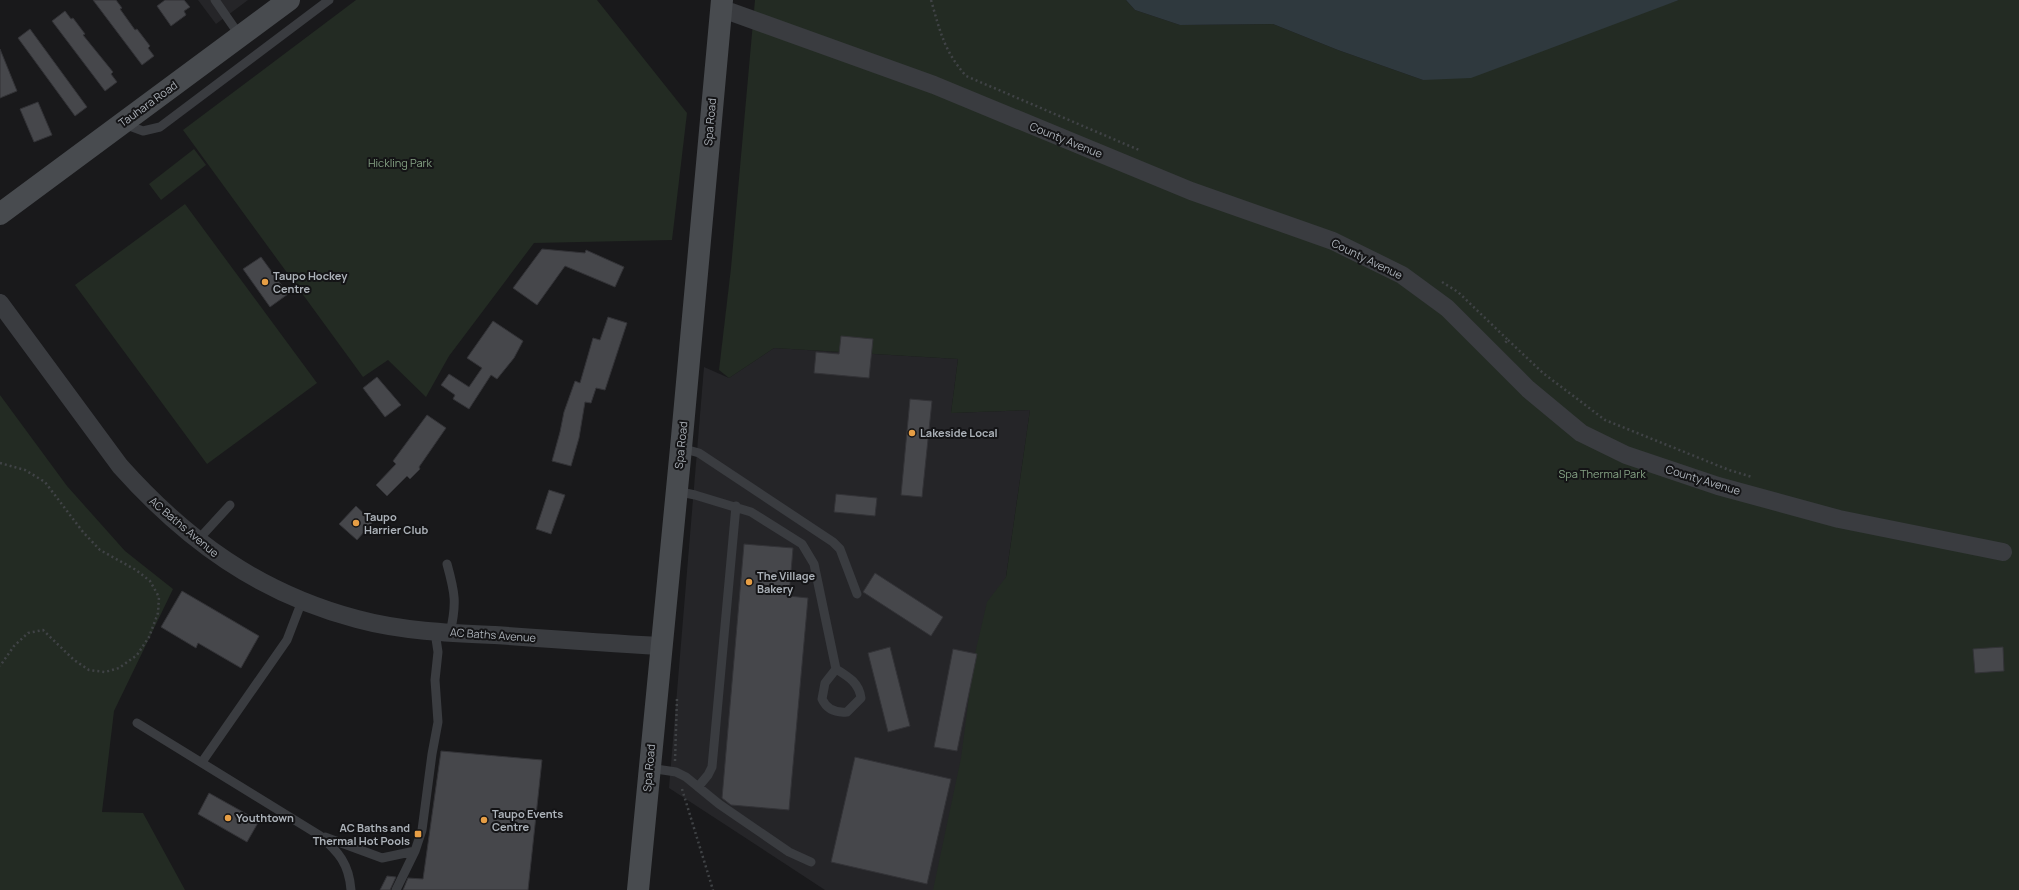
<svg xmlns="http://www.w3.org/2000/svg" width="2019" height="890" viewBox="0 0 2019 890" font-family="Manrope,sans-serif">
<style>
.built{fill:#252528}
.green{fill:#232b23}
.water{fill:#2f393e}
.building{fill:#46474b;stroke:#333337}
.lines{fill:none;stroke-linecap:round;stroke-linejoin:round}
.path{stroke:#404346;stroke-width:2.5;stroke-dasharray:2 3;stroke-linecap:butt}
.lane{stroke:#3a3c40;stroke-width:9}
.street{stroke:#3a3c40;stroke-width:18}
.secondary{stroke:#484b4f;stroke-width:22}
.poi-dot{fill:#e69e45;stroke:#141416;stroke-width:1.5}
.labels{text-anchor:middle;stroke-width:4;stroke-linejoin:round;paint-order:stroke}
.street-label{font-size:11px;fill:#acb2b9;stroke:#141416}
.park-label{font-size:11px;fill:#86a385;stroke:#141416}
.poi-label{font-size:11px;font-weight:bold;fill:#acb2b9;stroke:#141416;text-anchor:start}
</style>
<rect width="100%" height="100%" fill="#19191b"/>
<!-- built -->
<path class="built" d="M198 0H248L216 24Z
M774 348 958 359 951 413 1030 410 995 653 944 890H825L669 788 704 367 729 378Z"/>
<!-- green -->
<path class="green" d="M356 0H597L687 113 672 240 534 243 449 356 426 397 388 360 363 377 183 130Z
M755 0H1126L1135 10 1180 25 1273 24 1338 50 1423 80 1679 0H2019V890H933L961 758 974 658 987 602 1006 577 1030 410 951 413 958 359 774 348 729 378 719 370 731 268Z
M194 149 206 165 161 200 149 184Z
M185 204 317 383 207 464 75 285Z
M0 395 67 486 125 551 173 589 114 711 102 812 143 813 185 890H0Z"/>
<!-- water -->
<path class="water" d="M1126 0H1679L1471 78 1423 80 1338 50 1273 24 1180 25 1135 10Z"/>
<!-- building -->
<path class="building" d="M93 0H116L122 8 120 9 135 30 137 29 150 46 148 48 154 56 142 65Z
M165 0H184L190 7 184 11 186 15 171 26 157 6Z
M65 11 71 19 73 18 85 34 83 35 113 72 111 74 117 82 105 91 52 21Z
M30 29 87 107 75 116 18 38Z
M0 49 17 91 0 98Z
M38 102 52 135 34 142 20 109Z
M542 249 585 253 586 250 624 267 615 287 565 266 537 305 513 288Z
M261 257 288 294 270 307 243 269Z
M608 317 627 323 605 390 596 388 591 403 585 402 579 438 571 466 552 461 560 432 564 412 575 381 580 383 593 338 600 340Z
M493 321 523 341 514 358 497 379 491 375 469 409 453 399 455 395 441 385 449 374 469 387 482 368 467 358Z
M841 336 873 339 869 378 814 373 816 352 839 354Z
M377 377 401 405 385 417 363 388Z
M910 399 932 401 922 497 901 495Z
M427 415 446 428 419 467 420 469 410 479 407 476 387 496 376 485 396 464 393 461Z
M549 490 565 495 551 534 536 529Z
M836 494 877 498 875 516 834 512Z
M356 506 373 522 357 540 339 524Z
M744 544 793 548 789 596 808 598 789 810 731 805 722 798Z
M875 573 943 617 931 636 863 592Z
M182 591 259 636 241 668 198 643 196 648 161 627Z
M890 647 910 726 888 732 868 653Z
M2003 647 2004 671 1975 673 1973 649Z
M953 649 977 654 957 751 934 747Z
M441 751 542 760 528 890H403L408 878 423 879Z
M855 757 951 779 927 884 831 862Z
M209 793 259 821 247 842 198 814Z
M387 876 396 877 390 890H380Z"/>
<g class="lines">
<!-- path -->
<path class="path" d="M931 0C940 31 944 51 966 76L1139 150
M1442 282 1458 292 1508 340 1505 343
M1508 340 1543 373 1605 420 1729 470 1752 477
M0 463 25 470 45 482 83 532 100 550 136 570 150 581 159 597 158 613 149 637 137 655 119 668 105 672 89 670 74 660 43 630 28 633 14 646 0 666
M675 761 677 698
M682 789 713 890"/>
<!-- lane -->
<path class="lane" d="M215 0 240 36
M124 124 143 131 160 127 329 0
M681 448 699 453 833 542 840 549 857 594
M676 491 695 495 751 512 802 544 814 564 836 669C849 677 859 683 861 698L847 712C836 713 827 710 822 699L825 683 836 669
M197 541 230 505
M447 564C455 593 457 603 450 633
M137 723 319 835C339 852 349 864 351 890
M202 762 287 640 302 601
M649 768 676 772 686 777 719 804 789 852 811 862
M698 787 708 775 712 767 736 506
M325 837 382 858 415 851
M396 890 415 851 422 830 432 754 438 722 435 680 438 652 435 632"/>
<!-- street -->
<path class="street" d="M721 11 731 12 934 85 1191 191 1333 241 1402 275 1447 308 1528 389 1581 433 1626 455 1718 486 1839 519 2003 552
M0 303 120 466C186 540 259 593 357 619 401 631 449 633 495 635 550 639 605 643 660 646"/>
<!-- secondary -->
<path class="secondary" d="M0 214 289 0
M638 890 681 448 722 0"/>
</g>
<!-- markers -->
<g class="poi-dot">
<circle cx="265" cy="282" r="4"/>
<circle cx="912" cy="433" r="4"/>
<circle cx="356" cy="523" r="4"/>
<circle cx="749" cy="582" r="4"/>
<circle cx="228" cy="818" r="4"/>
<circle cx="484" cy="820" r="4"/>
<rect x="414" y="830" width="8" height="8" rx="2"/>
</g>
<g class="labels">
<!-- street labels -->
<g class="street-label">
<text transform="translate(148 104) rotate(-36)" y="4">Tauhara Road</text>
<text transform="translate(710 122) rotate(-85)" y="4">Spa Road</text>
<text transform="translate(1066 140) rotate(22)" y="4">County Avenue</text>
<text transform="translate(1367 259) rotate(26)" y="4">County Avenue</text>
<text transform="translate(681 445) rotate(-84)" y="4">Spa Road</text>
<text transform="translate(1703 480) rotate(17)" y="4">County Avenue</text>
<text transform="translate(184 527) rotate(40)" y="4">AC Baths Avenue</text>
<text transform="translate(493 635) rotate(4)" y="4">AC Baths Avenue</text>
<text transform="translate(649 768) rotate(-85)" y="4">Spa Road</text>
</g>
<!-- park labels -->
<g class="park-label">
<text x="400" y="167">Hickling Park</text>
<text x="1602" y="478">Spa Thermal Park</text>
</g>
<!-- poi labels -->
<g class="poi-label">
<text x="273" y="280">Taupo Hockey<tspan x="273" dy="13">Centre</tspan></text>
<text x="920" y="437">Lakeside Local</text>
<text x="364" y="521">Taupo<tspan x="364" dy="13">Harrier Club</tspan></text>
<text x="757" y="580">The Village<tspan x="757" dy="13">Bakery</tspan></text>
<text x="492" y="818">Taupo Events<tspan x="492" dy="13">Centre</tspan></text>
<text x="236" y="822">Youthtown</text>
<text x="410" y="832" text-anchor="end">AC Baths and<tspan x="410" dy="13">Thermal Hot Pools</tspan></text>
</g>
</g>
</svg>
